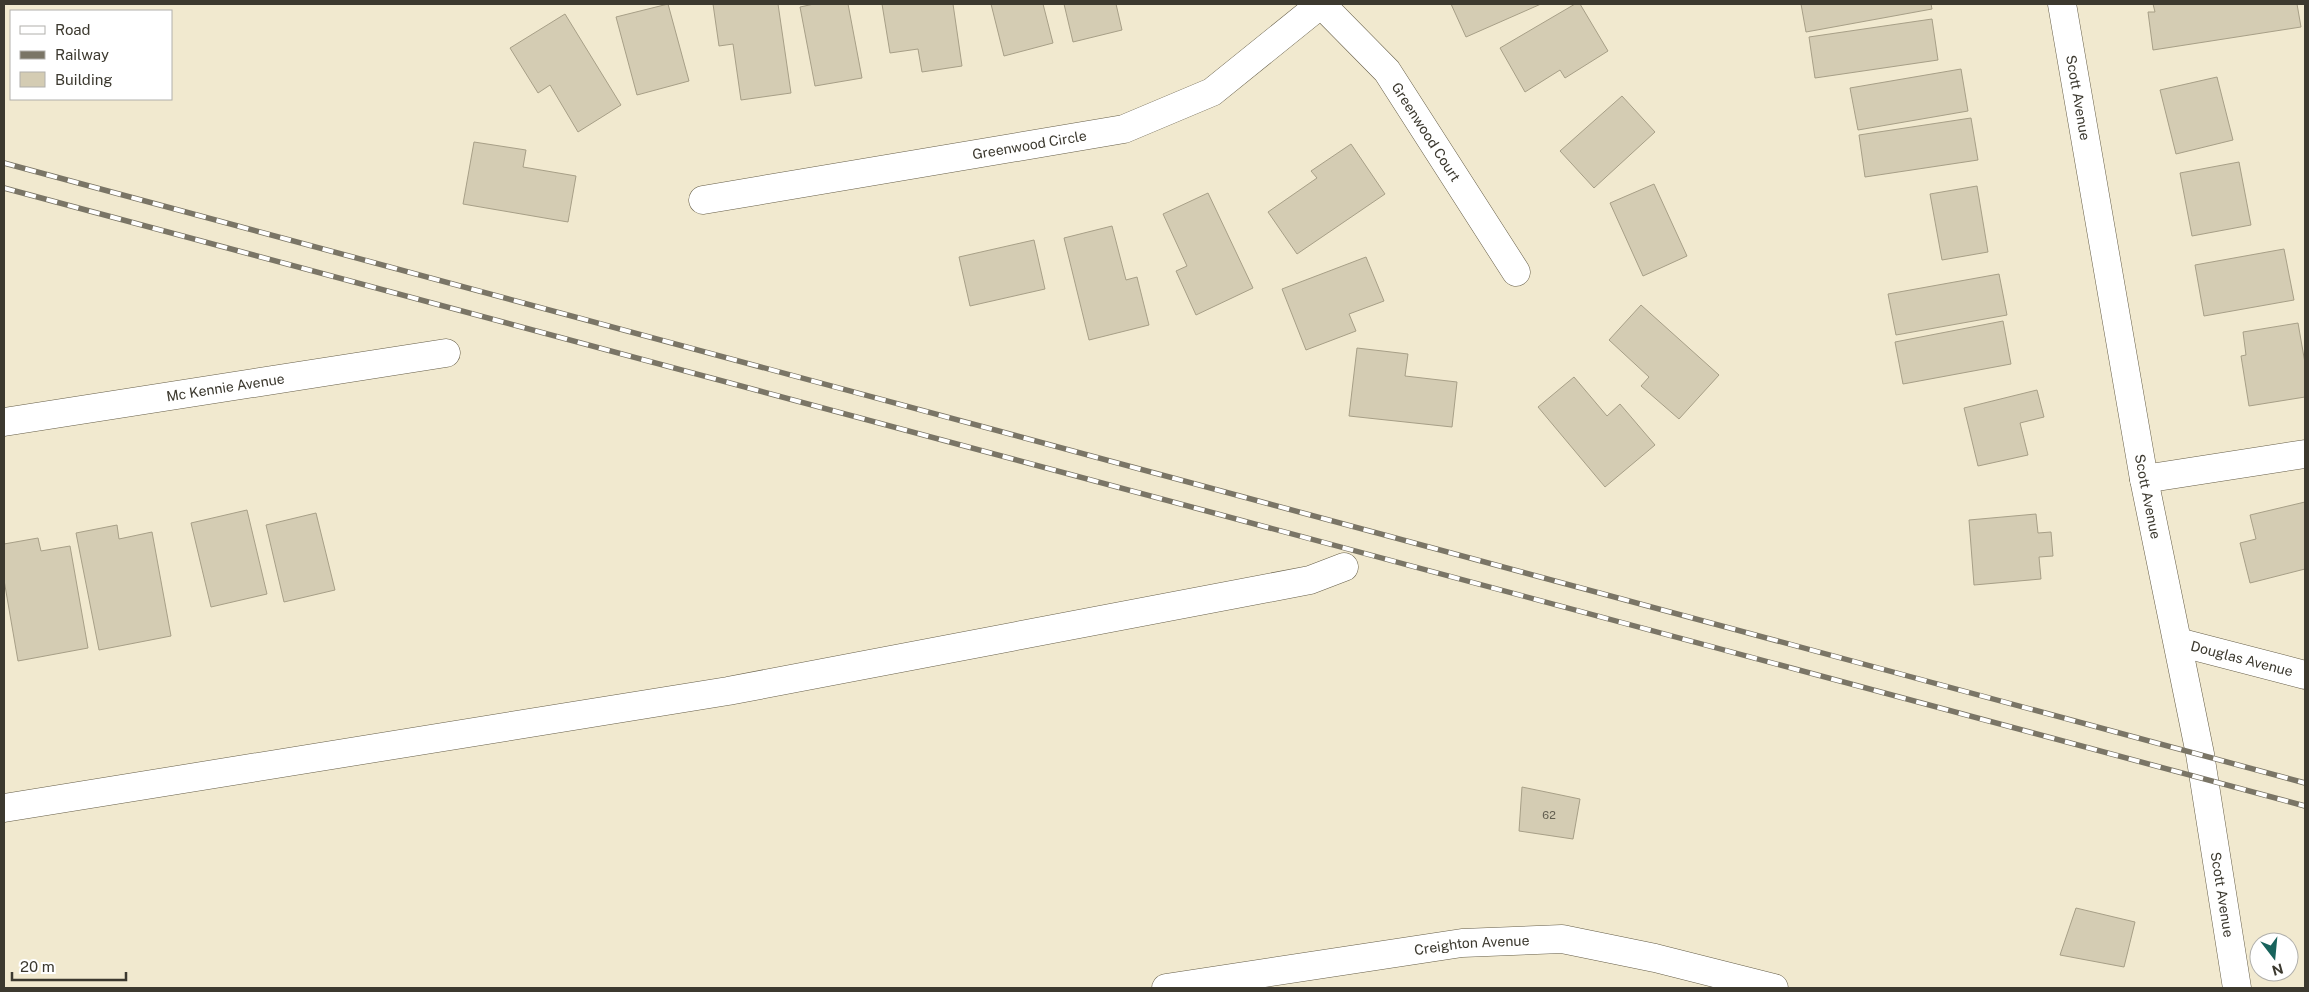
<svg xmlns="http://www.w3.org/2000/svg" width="2309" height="992" viewBox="0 0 2309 992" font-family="'Public Sans',sans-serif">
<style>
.building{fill:#d4ccb3;stroke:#a79f87}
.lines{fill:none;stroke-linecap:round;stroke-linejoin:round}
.minor-casing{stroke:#665e48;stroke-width:29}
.minor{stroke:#fff;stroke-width:28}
.rail-casing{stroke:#7a7566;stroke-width:5.5}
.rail{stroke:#fff;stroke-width:4;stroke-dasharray:11;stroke-linecap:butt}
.labels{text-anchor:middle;stroke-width:4;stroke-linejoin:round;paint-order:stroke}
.number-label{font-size:11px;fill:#625e50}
.street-label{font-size:14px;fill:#3c392f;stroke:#fff}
</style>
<rect width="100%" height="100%" fill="#f1e9cf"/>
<!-- building -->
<path class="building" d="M668 4 689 81 637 95 616 17Z
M713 4H778L791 93 741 100 733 44 719 46Z
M814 4H848L862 78 815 86 800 7Z
M882 4H953L962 66 922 72 918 49 890 53Z
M991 4H1043L1053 43 1004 56Z
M1064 4H1116L1122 30 1073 42Z
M1451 4H1541L1466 37Z
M1575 4H1580L1608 51 1565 78 1560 70 1525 92 1500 48Z
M1801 4H1931L1932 9 1806 32Z
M2153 4H2297L2301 27 2153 50 2148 12H2155Z
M565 14 621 105 578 132 550 85 538 93 510 48Z
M1932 19 1938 60 1815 78 1809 37Z
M1961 69 1968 111 1858 130 1850 88Z
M2217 77 2233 140 2176 154 2160 90Z
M1622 96 1655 132 1594 188 1560 151Z
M1971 118 1978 160 1865 177 1859 135Z
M474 142 526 150 523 167 576 176 568 222 463 204Z
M1351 144 1385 194 1297 254 1268 212 1317 178 1311 171Z
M2239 162 2251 225 2192 236 2180 173Z
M1654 184 1687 256 1643 276 1610 203Z
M1977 186 1988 252 1942 260 1930 194Z
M1208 193 1253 288 1196 315 1176 271 1187 266 1163 214Z
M1112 226 1126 280 1137 277 1149 325 1089 340 1064 238Z
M1034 240 1045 289 970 306 959 257Z
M2284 249 2294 300 2204 316 2195 265Z
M1366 257 1384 301 1349 314 1356 331 1306 350 1282 289Z
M1999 274 2007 315 1896 335 1888 294Z
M1641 305 1719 375 1679 419 1641 386 1649 377 1609 340Z
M2003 321 2011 364 1903 384 1895 342Z
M2298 323 2305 363V397L2249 406 2241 356 2246 355 2243 332Z
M1357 348 1408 354 1405 376 1457 382 1452 427 1349 416Z
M1574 377 1607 416 1620 404 1655 445 1605 487 1538 407Z
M2037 390 2044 417 2020 423 2028 455 1978 466 1964 408Z
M2305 502V569L2250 583 2240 543 2256 539 2250 515Z
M247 510 267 594 211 607 191 523Z
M316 513 335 590 284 602 266 525Z
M2036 514 2038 533 2051 532 2053 556 2039 557 2041 579 1974 585 1969 520Z
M117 525 119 539 152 532 171 636 99 650 76 533Z
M38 538 41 551 70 546 88 648 18 661 4 580V544Z
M1522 787 1580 799 1573 839 1519 831Z
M2076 908 2135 922 2124 967 2060 955Z"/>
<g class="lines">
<defs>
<g id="minor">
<path id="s1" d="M2062 4 2144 479 2200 754 2237 988"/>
<path id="s2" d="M703 200 1124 129 1212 92 1321 4 1387 71 1516 272"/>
<path id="s3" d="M4 422 446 353"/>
<path d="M2144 479 2305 454"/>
<path id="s4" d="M2178 642 2305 675"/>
<path d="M4 808 728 691 1310 580 1344 567"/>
<path id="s5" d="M1166 988 1462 943 1562 939 1655 958 1774 988"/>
</g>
</defs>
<!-- minor casing -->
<use href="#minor" class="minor-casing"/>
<!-- minor -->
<use href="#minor" class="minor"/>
<defs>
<path id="rail" d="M4 163 2305 783
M4 188 2305 806"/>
</defs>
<!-- rail casing -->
<use href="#rail" class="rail-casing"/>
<!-- rail -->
<use href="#rail" class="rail"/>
</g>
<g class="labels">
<!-- number labels -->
<g class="number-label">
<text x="1549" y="819">62</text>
</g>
<!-- street labels -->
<g class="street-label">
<text dy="5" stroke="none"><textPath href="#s1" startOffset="95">Scott Avenue</textPath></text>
<text dy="5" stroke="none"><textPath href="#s2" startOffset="829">Greenwood Court</textPath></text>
<text dy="5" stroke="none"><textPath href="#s2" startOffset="331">Greenwood Circle</textPath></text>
<text dy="5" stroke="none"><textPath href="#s3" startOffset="224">Mc Kennie Avenue</textPath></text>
<text dy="5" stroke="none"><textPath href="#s1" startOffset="500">Scott Avenue</textPath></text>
<text dy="5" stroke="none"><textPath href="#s4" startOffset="66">Douglas Avenue</textPath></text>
<text dy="5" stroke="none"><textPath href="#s1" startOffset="905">Scott Avenue</textPath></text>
<text dy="5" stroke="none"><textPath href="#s5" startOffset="309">Creighton Avenue</textPath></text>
</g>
</g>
<!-- border -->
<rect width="2309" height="992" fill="none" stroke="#3c392f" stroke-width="10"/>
<!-- legend -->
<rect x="10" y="10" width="162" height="90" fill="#ffffff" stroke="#b1b0ac"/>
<rect x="20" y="26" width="25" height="8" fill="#ffffff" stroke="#b1b0ac"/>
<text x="55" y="35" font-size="15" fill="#3c392f">Road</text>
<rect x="20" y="51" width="25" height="8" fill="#7a7566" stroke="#b1b0ac"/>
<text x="55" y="60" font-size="15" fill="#3c392f">Railway</text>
<rect x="20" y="72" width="25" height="15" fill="#d4ccb3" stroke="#b1b0ac"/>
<text x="55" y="85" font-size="15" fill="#3c392f">Building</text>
<!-- north arrow -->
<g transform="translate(2274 957) rotate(164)"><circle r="24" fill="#ffffff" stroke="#b1b0ac"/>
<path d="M0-4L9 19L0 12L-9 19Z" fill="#18635c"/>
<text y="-8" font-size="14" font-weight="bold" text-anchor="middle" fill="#3c392f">N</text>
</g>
<!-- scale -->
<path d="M12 972v8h114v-8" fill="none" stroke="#3c392f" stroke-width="2.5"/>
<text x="20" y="972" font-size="15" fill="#3c392f" stroke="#ffffff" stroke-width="4" paint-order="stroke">20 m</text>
</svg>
